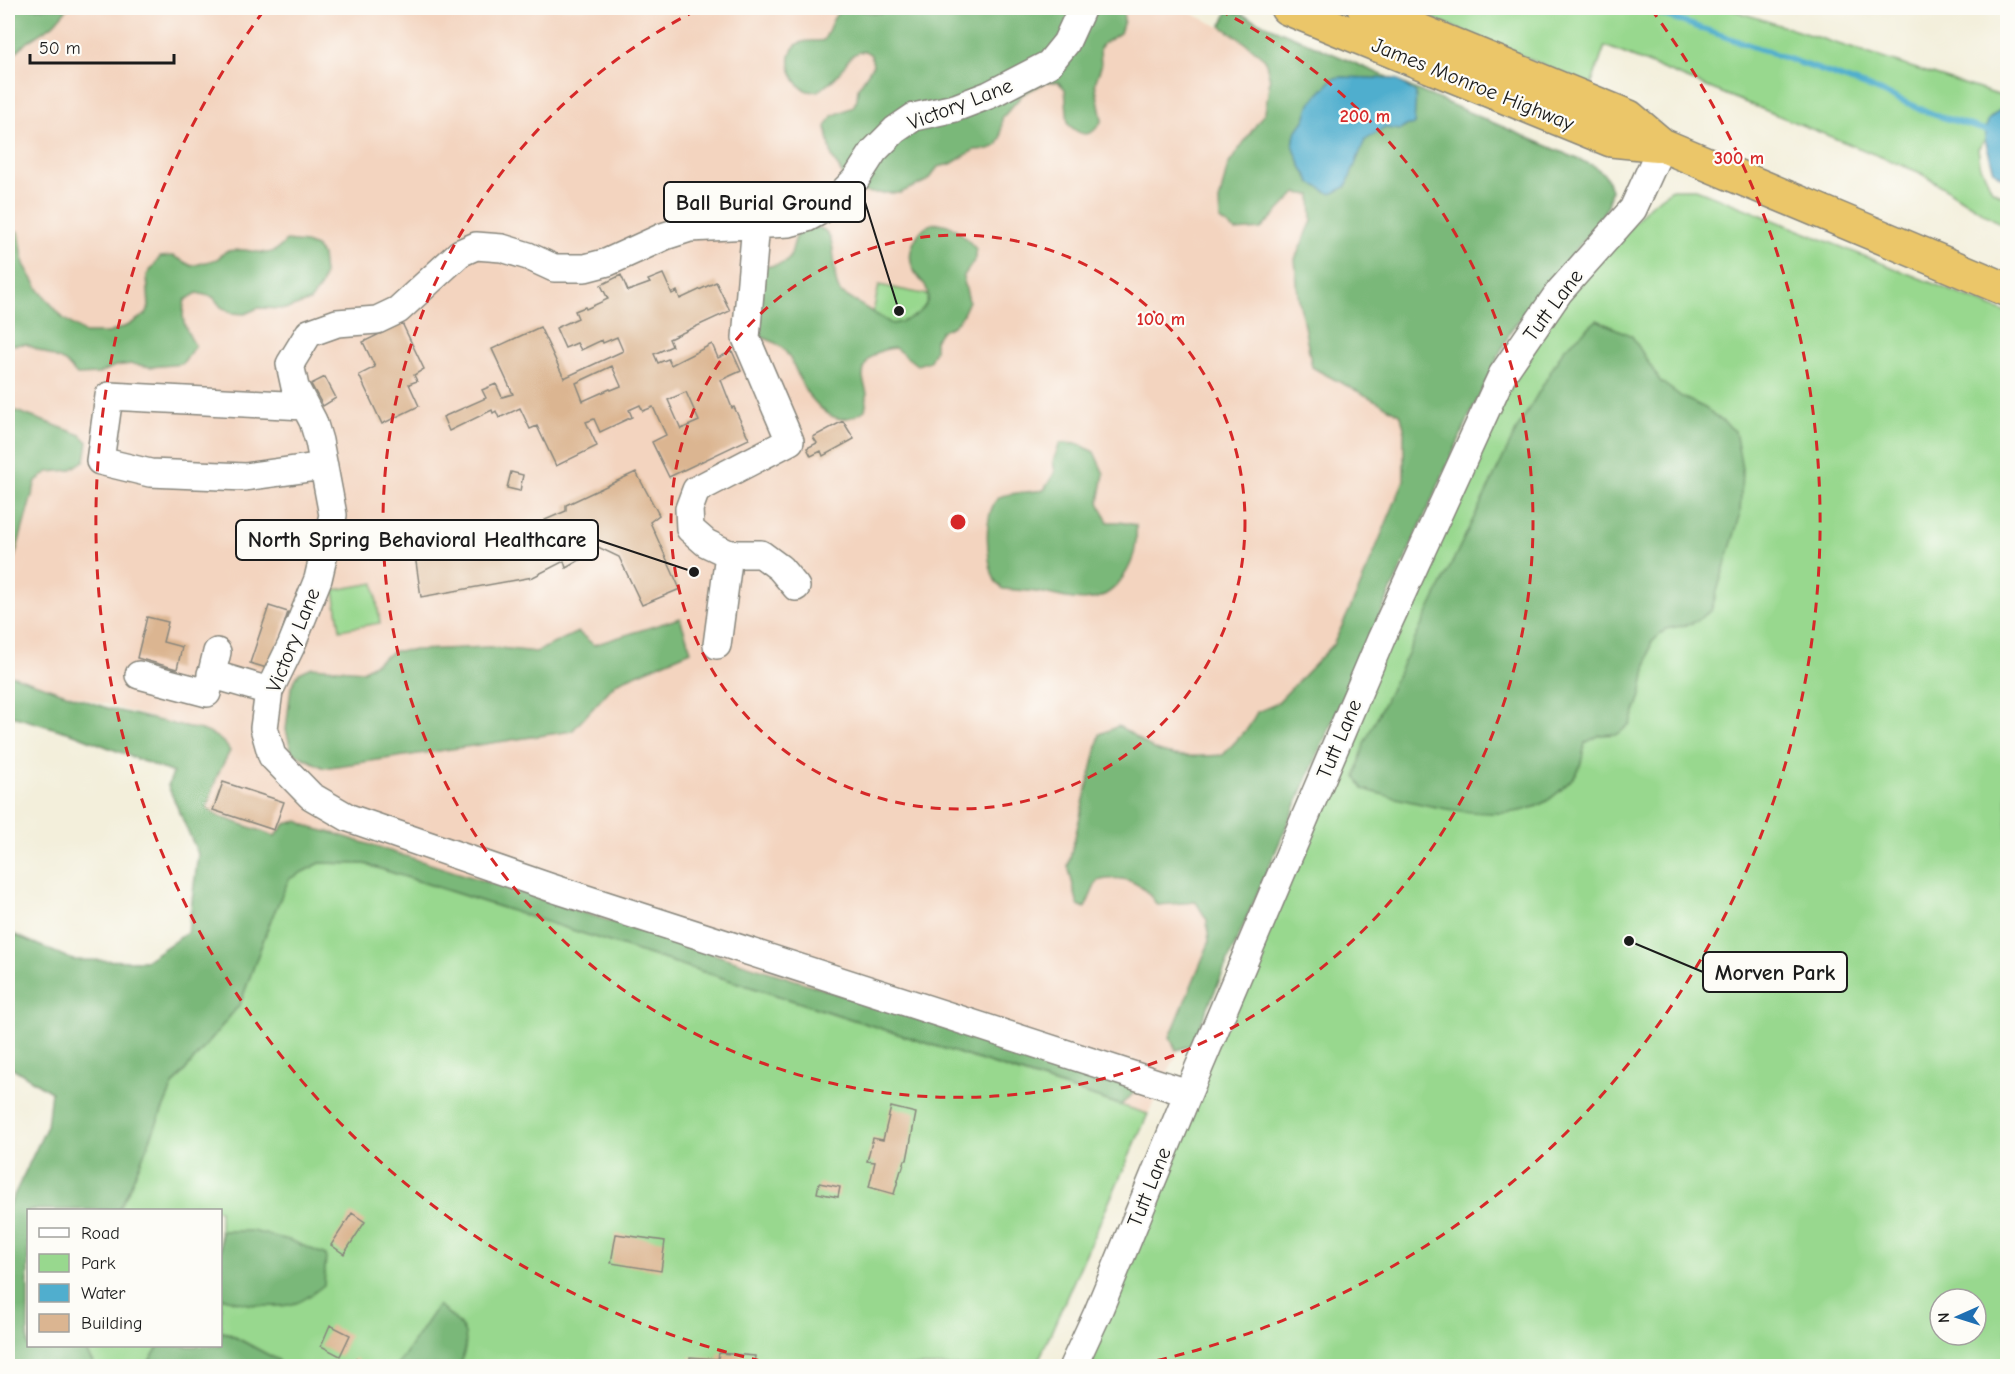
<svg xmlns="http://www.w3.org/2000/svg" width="2015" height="1374" viewBox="0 0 2015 1374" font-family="'Comic Neue',sans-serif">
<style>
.built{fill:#f3d4bf}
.green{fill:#98d88e;stroke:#5a7a55;stroke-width:1.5;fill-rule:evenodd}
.forest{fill:#7ab879;stroke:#4b6a4a;stroke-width:1.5}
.water{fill:#50aece;stroke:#366575;stroke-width:1.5}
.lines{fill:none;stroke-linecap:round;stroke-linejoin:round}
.stream{stroke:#50aece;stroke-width:6}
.building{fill:#dbb591;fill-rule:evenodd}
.minor-casing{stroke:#88867c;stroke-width:30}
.highway-casing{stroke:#88867c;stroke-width:36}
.minor{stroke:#fff;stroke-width:27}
.highway{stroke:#ebc669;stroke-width:33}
.ring{fill:none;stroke:#d62828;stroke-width:3;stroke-dasharray:10 8}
.labels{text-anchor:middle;stroke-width:4.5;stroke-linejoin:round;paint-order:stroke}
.street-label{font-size:21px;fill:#1c1c1c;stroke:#fdfcf7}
.centre{fill:#d62828;stroke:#fdfcf7;stroke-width:3}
.ring-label{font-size:18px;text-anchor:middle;font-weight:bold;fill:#d62828;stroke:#fdfcf7;stroke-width:4.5;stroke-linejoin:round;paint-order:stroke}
.leader{fill:none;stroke:#1c1c1c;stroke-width:2}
.callout-dot{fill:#1c1c1c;stroke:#fdfcf7;stroke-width:2}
.callout{fill:#fdfcf7;stroke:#1c1c1c;stroke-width:2}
.callout-label{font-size:22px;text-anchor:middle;font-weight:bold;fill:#1c1c1c}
</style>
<rect width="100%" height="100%" fill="#fdfcf7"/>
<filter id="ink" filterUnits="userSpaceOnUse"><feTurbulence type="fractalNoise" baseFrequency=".0167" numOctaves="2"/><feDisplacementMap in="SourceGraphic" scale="12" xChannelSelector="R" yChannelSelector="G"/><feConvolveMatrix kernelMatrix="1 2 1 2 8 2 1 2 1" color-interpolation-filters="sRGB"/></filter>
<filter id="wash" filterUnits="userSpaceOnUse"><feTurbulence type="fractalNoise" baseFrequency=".008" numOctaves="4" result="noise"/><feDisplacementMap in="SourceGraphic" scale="24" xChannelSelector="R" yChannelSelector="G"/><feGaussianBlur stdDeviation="1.35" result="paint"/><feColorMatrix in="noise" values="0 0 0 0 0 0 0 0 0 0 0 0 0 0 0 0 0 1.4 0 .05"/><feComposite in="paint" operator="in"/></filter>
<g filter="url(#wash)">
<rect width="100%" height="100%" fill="#f3efdb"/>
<!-- built -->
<path class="built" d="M26 8H1180L1553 184 1186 1035 1148 1114 365 864 289 878 168 786 188 728 8 676V28Z"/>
<!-- green -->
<path class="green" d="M1408 8H1726L2001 96 2007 106V115L1978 148 1980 164 1992 190 2007 198V228L1921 173 1605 46 1591 85Z
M1672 189H1696L2007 313V1366H1064L1502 368 1650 205ZM1940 1299H1976V1335H1940Z
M879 285 928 295 918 336 870 326Z
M374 583 380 623 340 630 334 590Z
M320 863 365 864 1148 1114 1036 1366H279L278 1360 228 1333 221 1332 220 1210H118L127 1194 173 1085 240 1004 270 922 289 878Z
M83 1346H159L146 1366H95Z"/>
<!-- forest -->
<path class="forest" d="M10 8H68L53 25 27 42 8 60V10Z
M890 8H1123L1124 21 1120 33 1104 43 1100 48 1101 67 1095 83 1102 120C1092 138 1082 138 1068 124L1065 89 1058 82H1047L1023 94 1002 118 1001 138 997 146 989 149 974 150 951 164 938 167 927 181 900 193H871L861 191 844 177 832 157 826 127 832 116 853 107 857 99 858 88 873 65 871 55 865 51C847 54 850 60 840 72 835 79 826 86 818 91 815 91 811 92 808 91 791 86 781 51 800 43 807 40 816 42 824 40 828 33 831 20 837 14 852 0 874 22 890 8Z
M1229 9 1594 166 1606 176 1611 190 1608 206 1592 230 1511 330 1470 415 1328 731 1191 1046 1176 1050 1170 1037 1209 943 1207 920 1196 902 1157 905C1142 882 1125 874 1097 881L1085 908 1078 905 1068 866 1100 734 1118 726C1131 732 1141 742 1154 749 1173 759 1202 756 1223 755L1248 728 1257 712 1276 704 1333 645 1357 594 1404 480V428L1401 415C1372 397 1341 384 1312 367L1298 295 1295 259 1312 221 1311 195 1296 193 1261 229 1235 231 1220 220 1219 201 1228 165 1265 112 1270 80 1265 59 1247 44 1221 26Z
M936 223C954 223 964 236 976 249V258L963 277 969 301 962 316 953 326 941 331 935 340V350L930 361 917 365 895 348C878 349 864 357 863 376 863 383 867 389 867 395 867 400 866 405 865 410 844 425 830 420 814 401 810 396 805 392 803 386 797 374 793 360 784 350 776 340 763 339 752 333L762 267C797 264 787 259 798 231 803 230 811 227 816 227 843 230 828 278 841 293L892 324C909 321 937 308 925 285 924 283 921 281 919 278 909 266 908 253 915 240 920 230 925 225 936 223Z
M8 229 19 232 24 264 39 290 63 318 85 333H108L129 325 146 314 149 307 147 275 160 257 173 256 192 266 217 259 226 251C234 250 243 249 251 251 268 254 274 255 286 241L305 243 316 247 322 255 324 274 321 286 310 301 287 309 258 308 245 314 232 313 221 307 213 297 197 293 185 300C180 320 185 328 195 346L182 364 151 367 132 364 115 366 98 374 77 375 65 362 26 344 8 345Z
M1597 320 1632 336 1660 381 1682 397 1705 408 1735 431 1742 469 1740 516 1711 611 1691 624 1666 629 1651 643 1641 696 1631 723 1618 734 1600 735 1585 743C1583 752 1582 767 1576 774 1570 782 1554 797 1545 802 1503 828 1408 802 1363 789L1356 776 1364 744 1517 429 1564 349Z
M8 408 81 435 88 442 85 460 70 470 48 472 36 481 8 581Z
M1060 443 1079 444 1094 452 1104 474 1099 502 1108 522H1120L1136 525C1137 544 1135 561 1123 577 1102 609 1076 600 1044 593 1031 591 1017 590 1003 589 1001 587 998 585 996 582 986 566 981 505 1002 496 1012 492 1033 492 1044 490L1055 472 1053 461Z
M680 618 691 651 616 683 572 731 324 768 292 752 286 730 291 687 299 673 312 667 363 671 394 651 490 647 536 652 578 632 594 645Z
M8 674 107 708 189 728C205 729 222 737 230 751L217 776 207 808 218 816 275 836 285 824 298 821 312 828 336 834 1138 1089 1121 1105 365 864 320 863 289 879 270 922 240 1004 173 1085 127 1194 118 1210H28V1346H83L95 1366H8V1208L47 1126 51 1092 8 1065V932L73 960 145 961 188 932 198 854 168 786 173 773 74 734 8 715Z
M221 1231H252L289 1240 326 1255 324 1285C316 1291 306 1300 296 1303 273 1310 243 1304 221 1297Z
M438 1305C464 1327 473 1331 460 1366H397Z
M221 1332 227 1333 278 1360 279 1366H146L159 1346H220Z"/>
<!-- water -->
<path class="water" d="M1342 77 1396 79 1416 93 1414 125H1408L1400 130 1385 128 1365 140 1346 187 1331 194 1311 183 1301 166 1293 146 1295 133 1305 119 1310 103 1334 78Z
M2004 106H2007V181L1994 171 1985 139 1988 120Z"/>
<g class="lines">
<!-- stream -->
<path class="stream" d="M1653 8 1655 12 1877 90 1935 115 2008 137"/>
</g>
<g id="blocks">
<!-- building -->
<path class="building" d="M663 274 672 294 677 291 680 299 716 282 730 311 669 339 672 346 654 354 658 363 668 359 671 365 712 344 718 358 732 351 741 371 721 380 732 408 734 407 749 439 669 477 652 442 666 435 653 407 643 411 640 405 629 410 632 417 600 432 594 419 586 422 597 446 556 466 537 426 530 429 520 408 499 418 496 411 493 413 492 410 449 431 443 417 486 398 482 390 496 384 502 397 513 394 492 349 540 327 564 378 623 351 617 337 603 343 602 340 581 350 577 343 565 348 556 328 578 318 575 311 585 307 586 309 608 299 601 285 621 275 628 291 650 283 648 280ZM612 366 621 386 611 390 610 389 583 401 576 383ZM686 392 699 421 681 429 668 400Z
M402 323 424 369 414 375 417 381 409 384 419 406 382 424 359 375 375 367 363 342Z
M325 377 336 398 323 406 311 384Z
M843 421 854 439 823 456 821 451 811 456 807 448 817 443 813 437Z
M511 472 523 475 520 491 507 488Z
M636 472 659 515 650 522 680 589 642 605 619 557 594 545 588 548 590 554 566 568 564 561 533 577 421 597 415 555 465 545V540L522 530 523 535 548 524 545 520 566 511V505Z
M269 606 288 612 270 669 250 663Z
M147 617 168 622 163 642 182 647 177 669 137 658Z
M223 782 284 802 274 830 213 810Z
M891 1107 916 1113 907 1160H905L902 1170H901L894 1194 869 1187 875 1162 867 1161 873 1138 883 1140Z
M819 1183 840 1187 838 1197 817 1193Z
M352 1213 365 1222 344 1254 331 1245Z
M616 1234 665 1241 661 1271 611 1263Z
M330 1325 350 1335 340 1356 321 1346Z
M719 1353 755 1356 754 1366H689L690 1357 718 1359Z
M356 1358 362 1366H346Z"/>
</g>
</g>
<g filter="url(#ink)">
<use href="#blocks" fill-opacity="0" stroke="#88867c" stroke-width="1.5"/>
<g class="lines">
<defs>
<path id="minor" d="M1082 8 1066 43 1049 64 989 95 955 108 914 117 895 130 874 151 856 179 829 206 807 218 789 223 690 228 665 236 608 262 585 268H554L528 256 502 248 476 246 460 253 398 310 377 320 337 323 309 333 290 364 295 387 313 421 319 441 333 515 318 579 291 646 269 691 264 728 272 756 311 796 349 818 549 887 1188 1093
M304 406 109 396 100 461 150 473 245 477 324 466
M729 554H761L780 568 796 587
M717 645 729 554 706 543 690 529 689 509 696 490 790 441 746 338 756 224
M211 674 269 691
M139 675 207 693 217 652
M1073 1366 1098 1312 1188 1093 1381 639 1502 375 1559 292 1633 209 1662 145"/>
<path id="highway" d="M1287 8 1611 140 1662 145 2008 290
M1364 8 1629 117 1662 145"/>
</defs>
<!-- minor casing -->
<use href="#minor" class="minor-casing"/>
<!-- highway casing -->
<use href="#highway" class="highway-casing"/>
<!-- minor -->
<use href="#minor" class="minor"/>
<!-- highway -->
<use href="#highway" class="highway"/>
</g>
</g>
<!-- distance rings -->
<g class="ring">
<circle cx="958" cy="522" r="287"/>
<path d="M1219 10A575 575 0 1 1 697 10"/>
<path d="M779 1365A862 862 0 0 1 265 9M1651 9A862 862 0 0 1 1137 1365"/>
</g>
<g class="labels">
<!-- street labels -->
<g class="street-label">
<text transform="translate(1473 84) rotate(22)" y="7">James Monroe Highway</text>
<text transform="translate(960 104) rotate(-21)" y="7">Victory Lane</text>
<text transform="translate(1553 305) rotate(-53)" y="7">Tutt Lane</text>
<text transform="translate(293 640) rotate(-68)" y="7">Victory Lane</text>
<text transform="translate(1339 739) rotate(-67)" y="7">Tutt Lane</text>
<text transform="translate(1149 1187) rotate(-68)" y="7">Tutt Lane</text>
</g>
</g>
<circle cx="958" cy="522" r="9" class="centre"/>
<g class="ring-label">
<text x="1365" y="122">200 m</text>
<text x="1739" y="164">300 m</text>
<text x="1161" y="325">100 m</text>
</g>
<!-- callouts -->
<path class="leader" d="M899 311L865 202M694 572L598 540M1629 941L1703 972"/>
<g class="callout-dot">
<circle cx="899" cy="311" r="6"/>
<circle cx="694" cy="572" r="6"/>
<circle cx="1629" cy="941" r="6"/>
</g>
<g class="callout">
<rect x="664" y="182" width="201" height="40" rx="6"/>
<rect x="236" y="520" width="362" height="40" rx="6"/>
<rect x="1703" y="952" width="144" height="40" rx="6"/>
</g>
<g class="callout-label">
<text x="764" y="210">Ball Burial Ground</text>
<text x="417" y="547">North Spring Behavioral Healthcare</text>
<text x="1775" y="980">Morven Park</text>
</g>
<!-- margin -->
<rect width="2015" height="1374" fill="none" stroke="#fdfcf7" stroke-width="30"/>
<!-- legend -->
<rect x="27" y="1209" width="195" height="138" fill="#fdfcf7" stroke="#a3a29f" stroke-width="1.5"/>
<rect x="39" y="1228" width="30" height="9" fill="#ffffff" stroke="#a3a29f" stroke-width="1.5"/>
<text x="81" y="1239" font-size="18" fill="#1c1c1c">Road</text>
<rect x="39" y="1254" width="30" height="18" fill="#98d88e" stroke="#a3a29f" stroke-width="1.5"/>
<text x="81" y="1269" font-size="18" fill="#1c1c1c">Park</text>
<rect x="39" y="1284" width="30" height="18" fill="#50aece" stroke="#a3a29f" stroke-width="1.5"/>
<text x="81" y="1299" font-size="18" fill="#1c1c1c">Water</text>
<rect x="39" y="1314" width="30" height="18" fill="#dbb591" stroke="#a3a29f" stroke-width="1.5"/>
<text x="81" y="1329" font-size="18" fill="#1c1c1c">Building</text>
<!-- north arrow -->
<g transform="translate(1958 1317) rotate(267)"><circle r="28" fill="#fdfcf7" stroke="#a3a29f" stroke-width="1.5"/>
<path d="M0-4.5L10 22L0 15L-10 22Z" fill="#1f6fb2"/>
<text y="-9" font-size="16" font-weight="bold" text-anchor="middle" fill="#1c1c1c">N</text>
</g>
<!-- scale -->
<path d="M30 54v9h144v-9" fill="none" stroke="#1c1c1c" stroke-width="3"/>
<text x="39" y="54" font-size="18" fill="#1c1c1c" stroke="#fdfcf7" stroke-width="4.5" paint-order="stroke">50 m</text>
</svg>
